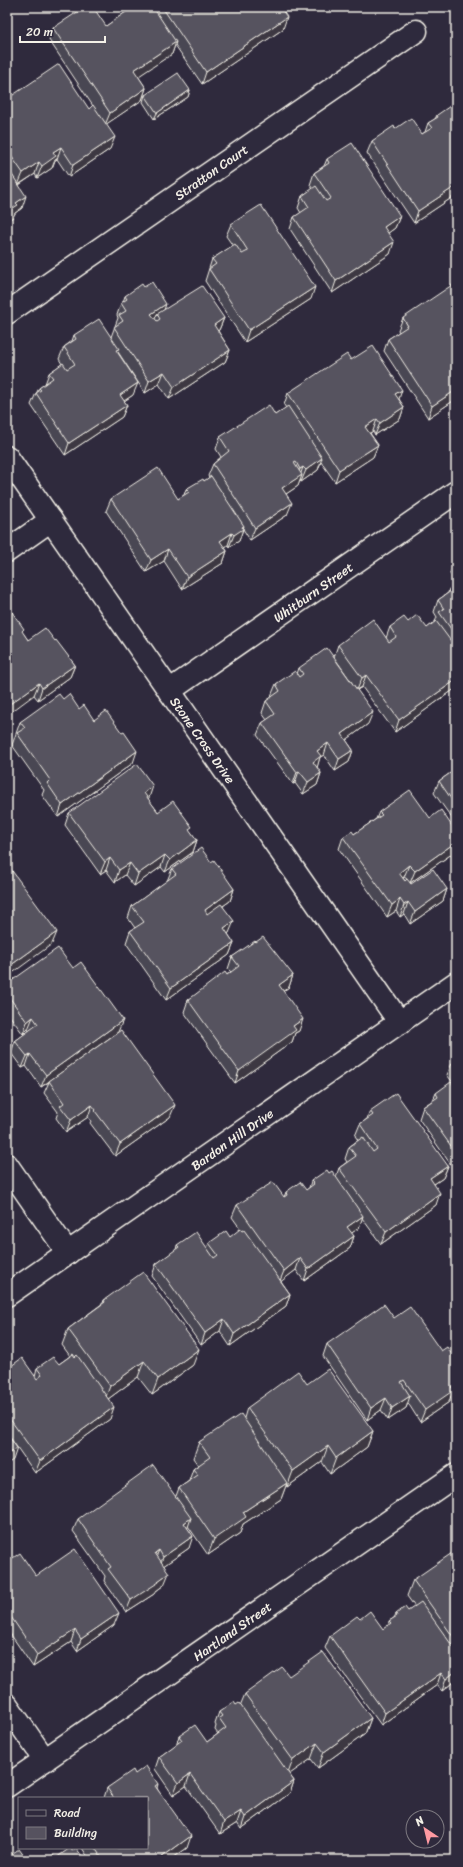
<svg xmlns="http://www.w3.org/2000/svg" width="463" height="1867" viewBox="0 0 463 1867" font-family="Sriracha,sans-serif">
	<style>
		.lines { fill: none; stroke-linecap: round; stroke-linejoin: round }
		.minor-casing { stroke: #f4f1e8; stroke-width: 25 }
		.minor { stroke: #2f2a3d; stroke-width: 22 }
		.wall { fill: #4a4752; stroke: #f4f1e8; fill-rule: evenodd }
		.shaded-wall { fill: #3c3942; stroke: #f4f1e8 }
		.building { fill: #56525f; stroke: #f4f1e8 }
		.labels { text-anchor: middle; stroke-width: 3.5; stroke-linejoin: round; paint-order: stroke }
		.street-label { font-size: 13px; fill: #f4f1e8; stroke: #2f2a3d }
	</style>
	<rect width="100%" height="100%" fill="#2f2a3d"/>
	<filter id="ink" filterUnits="userSpaceOnUse"><feTurbulence type="fractalNoise" baseFrequency=".025" numOctaves="2"/><feDisplacementMap in="SourceGraphic" scale="8" xChannelSelector="R" yChannelSelector="G"/><feConvolveMatrix kernelMatrix="1 2 1 2 8 2 1 2 1" color-interpolation-filters="sRGB"/></filter>
	<g filter="url(#ink)">
		<g class="lines">
			<defs>
				<g id="minor">
					<path d="M7,313L416,31"/>
					<path d="M7,457L400,1023"/>
					<path d="M7,551L51,520"/>
					<path d="M169,691L456,492"/>
					<path d="M7,1165L68,1253"/>
					<path d="M7,1295L456,983"/>
					<path d="M7,1705L45,1760"/>
					<path d="M7,1786L456,1475"/>
				</g>
			</defs>
			<!-- minor casing -->
			<use href="#minor" class="minor-casing"/>
			<!-- minor -->
			<use href="#minor" class="minor"/>
		</g>
		<!-- wall -->
		<g class="wall">
			<path d="M133,7H292L284,12L283,29L202,84L175,45L172,54L138,76L146,88L142,100L106,124L110,149L69,177L57,159L55,160L52,168L37,178L35,174L19,185L22,208L15,213L13,217L7,221V99L89,109L93,106L49,40L53,28L106,26Z"/>
			<path d="M190,90L188,97L154,119L143,102L145,95Z"/>
			<path d="M456,109V195L414,223L367,153L372,141L395,129L422,134L425,132L428,123L435,119L437,115Z"/>
			<path d="M327,159L400,216L395,228L388,233L390,254L332,293L290,229L294,217L301,213L298,208L302,196L313,189L310,185L314,173L324,166Z"/>
			<path d="M231,224L311,299L245,342L205,281L212,259L233,246L226,236Z"/>
			<path d="M144,287L164,310L224,318L219,330L218,331L230,350L225,362L169,399L159,384L145,393L118,352L133,395L124,401L127,405L122,417L65,455L31,405L36,393L37,392L39,388L45,384L49,373L62,364L59,359L64,347L72,341L74,335L111,337L118,318L117,315L121,303L123,302L125,296Z"/>
			<path d="M403,318L456,399L428,418L384,351L388,339L399,332L398,330Z"/>
			<path d="M351,360L399,399L404,407L400,419L375,435L373,431L370,433L378,445L373,457L335,482L321,462L318,470L301,482L300,480L298,486L286,494L287,515L250,540L243,529L239,541L229,547L228,545L225,547L227,551L223,563L182,589L164,561L146,572L106,511L111,499H178L184,495L186,489L204,481L209,478L208,476L213,464L221,457L216,449L220,437L275,415L286,408L284,405L288,393Z"/>
			<path d="M456,560V582L450,574L454,562Z"/>
			<path d="M456,584V688L395,732L362,687L357,690L334,657L338,645L386,638L390,627L408,622L427,628L435,622L437,617L434,612L438,600L448,593L449,589Z"/>
			<path d="M23,633L28,640L55,641L75,665L70,677L38,700L34,695Z"/>
			<path d="M299,668L368,724L346,740L353,750L349,762L335,771L324,755L320,757L317,767L321,773L317,785L303,794L295,783L293,784L257,735L262,723L267,720L262,713L266,701L272,697L271,696L276,684L297,674Z"/>
			<path d="M63,699L94,720L133,763L58,817L42,795L44,790L12,745L20,722Z"/>
			<path d="M456,769V824L434,793L439,781Z"/>
			<path d="M149,798L148,799L158,812L190,831L197,840L193,852L165,872L161,867L134,886L125,875L115,882L106,870L100,874L65,825L69,813Z"/>
			<path d="M379,812L430,818L456,832V851L410,883L411,884L447,889L443,901L410,924L404,914L400,917L396,911L387,917L339,849L343,837L354,834L376,819ZM404,877L407,879L405,881L403,878Z"/>
			<path d="M211,862L234,889L230,901L223,906L229,933L228,934L234,943L229,955L166,1000L126,943L130,931L135,928L128,918L132,906L167,881L172,869Z"/>
			<path d="M256,942L293,975L289,987L283,991L299,1031L295,1033L292,1042L235,1083L184,1012L188,1000L231,972L228,969L232,957Z"/>
			<path d="M7,984L118,1032L170,1117L115,1156L90,1123L91,1121L88,1117L66,1132L56,1118L58,1112L44,1093L49,1082L41,1087L26,1066L22,1068L11,1053L15,1041L29,1031L28,1029L23,1034L7,1012Z"/>
			<path d="M456,1060V1172L419,1119L423,1107L433,1100L436,1093L455,1085L447,1075L452,1063Z"/>
			<path d="M370,1111L448,1166L443,1178L434,1184L436,1205L381,1244L362,1218L359,1228L351,1233L354,1236L350,1248L304,1281L296,1270L281,1281L290,1294L286,1306L230,1346L220,1331L201,1345L152,1276L156,1264L176,1250L177,1245L207,1248L209,1243L230,1237L242,1231L232,1217L237,1205L284,1197L286,1192L306,1190L309,1188L311,1181L329,1173L336,1177L339,1168L347,1162L345,1159L349,1147L358,1140L355,1136L360,1124L367,1119Z"/>
			<path d="M104,1300L193,1365L152,1395L138,1377L108,1399L110,1419L35,1473L7,1433V1369L35,1376L37,1368L59,1364L70,1356L62,1345L68,1329L103,1303Z"/>
			<path d="M394,1318L451,1396L449,1402L420,1422L408,1403L406,1408L388,1420L381,1410L367,1420L323,1356L327,1344Z"/>
			<path d="M307,1384L373,1431L367,1447L330,1474L322,1462L287,1487L286,1485L281,1499L243,1524L240,1533L208,1555L188,1526L187,1528L189,1548L163,1566L164,1585L156,1591L154,1594L126,1612L104,1581L105,1576L73,1531L78,1519L176,1496L179,1488L189,1481L193,1469L198,1465L193,1458L199,1442L244,1418L247,1408Z"/>
			<path d="M456,1558V1680L442,1691L437,1685L381,1725L325,1648L330,1636L360,1619L383,1629L388,1626L389,1621L394,1618L396,1614L408,1611L415,1607L407,1596L413,1580Z"/>
			<path d="M7,1562L114,1625L77,1651L71,1642L33,1667L7,1629Z"/>
			<path d="M289,1676L371,1718L365,1734L318,1768L311,1759L289,1774L294,1781L290,1793L241,1829L237,1823L220,1834L186,1786L173,1795L155,1769L159,1757L176,1745L179,1736L207,1742L218,1734L215,1730L216,1726L215,1724L219,1712L236,1705L240,1706L245,1694Z"/>
			<path d="M135,1774L158,1784L157,1788L187,1848L170,1860H90L82,1848H147V1798H104L107,1788Z"/>
		</g>
		<!-- shaded-wall -->
		<g class="shaded-wall">
			<path d="M284,7H292L282,13Z"/>
			<path d="M287,17L283,29L202,84L206,72Z"/>
			<path d="M176,42L172,54L130,82L134,70Z"/>
			<path d="M146,88L142,100L105,125L110,113Z"/>
			<path d="M190,90L188,97L154,119L157,113Z"/>
			<path d="M115,137L110,149L69,177L73,165Z"/>
			<path d="M61,147L57,159L55,160L52,168L37,178L42,166L53,152Z"/>
			<path d="M39,162L35,174L18,185L23,173Z"/>
			<path d="M456,186V195L414,223L418,211Z"/>
			<path d="M26,196L22,208L15,213L13,217L7,221V212L16,203Z"/>
			<path d="M400,216L395,228L380,239L384,227Z"/>
			<path d="M394,242L390,254L332,293L336,281Z"/>
			<path d="M315,287L311,299L245,342L249,330Z"/>
			<path d="M166,304L162,316L157,314L154,321L151,314Z"/>
			<path d="M224,318L219,330L209,337L214,325Z"/>
			<path d="M230,350L225,362L169,399L174,387Z"/>
			<path d="M164,372L159,384L145,393L149,381Z"/>
			<path d="M138,383L133,395L115,407L120,395Z"/>
			<path d="M402,390L398,402L395,394Z"/>
			<path d="M456,390V399L428,418L432,406Z"/>
			<path d="M127,405L122,417L65,455L69,443Z"/>
			<path d="M404,407L400,419L375,435L380,423Z"/>
			<path d="M377,419L373,431L361,439L365,427Z"/>
			<path d="M378,445L373,457L335,482L339,470Z"/>
			<path d="M322,458L318,470L301,482L306,470Z"/>
			<path d="M303,467L300,476L302,475L298,486L277,500L282,488L297,478L300,469Z"/>
			<path d="M292,503L287,515L250,540L255,528Z"/>
			<path d="M244,526L239,541L229,547L234,535Z"/>
			<path d="M232,533L228,545L216,553L220,541Z"/>
			<path d="M168,549L164,561L146,572L151,560Z"/>
			<path d="M227,551L223,563L182,589L187,577Z"/>
			<path d="M75,665L70,677L38,700L42,688Z"/>
			<path d="M366,675L362,687L357,690L362,678Z"/>
			<path d="M456,680V688L395,732L399,720Z"/>
			<path d="M39,683L34,695L7,715V706Z"/>
			<path d="M373,712L368,724L338,746L342,734Z"/>
			<path d="M328,743L324,755L320,757L317,768L309,774L317,751Z"/>
			<path d="M353,750L349,762L335,771L339,759Z"/>
			<path d="M137,751L133,763L58,817L62,805Z"/>
			<path d="M299,771L295,783L293,784L297,772Z"/>
			<path d="M321,773L317,785L303,794L308,782Z"/>
			<path d="M153,786L149,798L140,805L144,793Z"/>
			<path d="M197,840L193,852L165,872L170,860Z"/>
			<path d="M456,842V851L410,883L415,871Z"/>
			<path d="M165,855L161,867L134,886L138,874Z"/>
			<path d="M110,858L106,870L100,874L105,862Z"/>
			<path d="M130,863L125,875L115,882L119,870Z"/>
			<path d="M409,865L404,877L394,885L399,873Z"/>
			<path d="M234,889L230,901L200,922L205,910Z"/>
			<path d="M447,889L443,901L410,924L415,912Z"/>
			<path d="M400,899L396,911L387,917L392,905Z"/>
			<path d="M408,902L404,914L400,917L404,905Z"/>
			<path d="M234,921L229,933L219,940L224,928Z"/>
			<path d="M57,932L52,944L7,977V968Z"/>
			<path d="M234,943L229,955L166,1000L171,988Z"/>
			<path d="M293,975L289,987L275,997L279,985Z"/>
			<path d="M33,1017L28,1029L23,1034L27,1022Z"/>
			<path d="M303,1019L299,1031L295,1033L292,1042L235,1083L239,1071L293,1026Z"/>
			<path d="M123,1020L118,1032L41,1087L46,1075Z"/>
			<path d="M30,1054L26,1066L22,1068L27,1056Z"/>
			<path d="M92,1105L88,1117L66,1132L71,1120Z"/>
			<path d="M175,1105L170,1117L115,1156L120,1144Z"/>
			<path d="M448,1166L443,1178L425,1190L430,1178Z"/>
			<path d="M440,1193L436,1205L381,1244L386,1232Z"/>
			<path d="M363,1216L359,1228L343,1239L347,1227Z"/>
			<path d="M354,1236L350,1248L304,1281L308,1269Z"/>
			<path d="M300,1258L296,1270L279,1283L284,1271Z"/>
			<path d="M290,1294L286,1306L230,1346L234,1334Z"/>
			<path d="M224,1319L220,1331L201,1345L205,1333Z"/>
			<path d="M199,1349L193,1365L152,1395L158,1379Z"/>
			<path d="M144,1361L138,1377L104,1402L110,1386Z"/>
			<path d="M456,1384V1393L451,1396L449,1402L420,1422L425,1410L451,1387Z"/>
			<path d="M410,1396L406,1408L388,1420L392,1408Z"/>
			<path d="M386,1398L381,1410L367,1420L371,1408Z"/>
			<path d="M114,1407L110,1419L35,1473L40,1461Z"/>
			<path d="M373,1431L367,1447L330,1474L336,1458Z"/>
			<path d="M328,1446L322,1462L287,1487L293,1471Z"/>
			<path d="M17,1448L13,1460L7,1464V1455Z"/>
			<path d="M287,1483L281,1499L243,1524L240,1533L208,1555L214,1539L243,1512Z"/>
			<path d="M191,1518L187,1530L184,1523Z"/>
			<path d="M193,1536L189,1548L159,1569L163,1557Z"/>
			<path d="M159,1550L154,1562L155,1553Z"/>
			<path d="M169,1573L164,1585L156,1591L154,1594L126,1612L131,1600Z"/>
			<path d="M119,1613L114,1625L77,1651L81,1639Z"/>
			<path d="M75,1630L71,1642L33,1667L37,1655Z"/>
			<path d="M456,1671V1680L442,1691L446,1679Z"/>
			<path d="M441,1673L437,1685L381,1725L385,1713Z"/>
			<path d="M371,1718L365,1734L318,1768L324,1752Z"/>
			<path d="M317,1743L311,1759L287,1776L293,1760Z"/>
			<path d="M190,1774L186,1786L173,1795L178,1783Z"/>
			<path d="M294,1781L290,1793L241,1829L245,1817Z"/>
			<path d="M241,1811L237,1823L220,1834L224,1822Z"/>
			<path d="M191,1836L187,1848L170,1860H158Z"/>
		</g>
		<!-- building -->
		<g class="building">
			<path d="M85,7H93L106,26L133,7H153L176,42L134,70L146,88L110,113L53,28Z"/>
			<path d="M162,7H280L287,17L206,72Z"/>
			<path d="M59,64L89,109L93,105L115,137L73,165L61,147L53,152L56,156L42,166L39,162L23,173L7,150V99Z"/>
			<path d="M178,73L190,90L157,113L145,95Z"/>
			<path d="M453,104L456,109V186L418,211L372,141L394,126L395,129L411,118L422,134L432,128L428,123L438,117L437,115Z"/>
			<path d="M352,143L400,216L384,227L394,242L336,281L294,217L309,207L302,196L316,186L326,201L331,198L314,173L329,163L327,159Z"/>
			<path d="M7,167L26,196L16,203L18,205L7,212Z"/>
			<path d="M261,205L315,287L249,330L209,269L216,264L212,259L235,244L242,254L248,251L231,224Z"/>
			<path d="M152,282L166,304L151,314L157,321L160,319L157,314L202,286L224,318L214,325L230,350L174,387L164,372L149,381L114,327L123,321L119,315L126,311L121,303L127,299L125,296L142,284L144,287Z"/>
			<path d="M455,283L456,284V390L432,406L388,339L408,326L403,318Z"/>
			<path d="M99,319L119,349L116,350L138,383L120,395L127,405L69,443L36,393L41,390L39,388L53,378L49,373L63,363L67,369L75,364L64,347L76,339L74,335Z"/>
			<path d="M373,346L402,390L395,394L404,407L380,423L377,419L365,427L378,445L339,470L288,393L347,354L351,360Z"/>
			<path d="M269,405L275,415L288,406L322,458L306,470L303,467L300,469L296,462L294,463L302,475L282,488L292,503L255,528L213,464L229,451L220,437Z"/>
			<path d="M158,468L178,499L189,492L186,489L203,479L204,481L211,476L244,526L242,527L243,529L234,535L232,533L220,541L227,551L187,577L168,549L151,560L111,499Z"/>
			<path d="M456,584V636L439,612L444,609L438,600L451,591L449,589Z"/>
			<path d="M7,612L9,615L12,612L24,629L22,631L28,640L45,628L55,641L56,640L75,665L42,688L39,683L7,706Z"/>
			<path d="M417,615L427,628L436,621L456,648V680L399,720L366,675L362,678L338,645L373,619L389,642L396,637L390,627L404,617L408,622Z"/>
			<path d="M327,648L373,712L342,734L353,750L339,759L328,743L317,751L321,756L313,762L321,773L308,782L299,771L297,772L262,723L275,714L266,701L280,691L276,684L295,671L299,677L303,674L299,668Z"/>
			<path d="M59,694L63,699L69,694L79,709L84,705L94,720L106,711L122,733L124,732L137,751L62,805L47,783L50,780L17,733L25,728L20,722Z"/>
			<path d="M137,764L153,786L144,793L158,812L173,801L192,827L189,829L197,840L170,860L165,855L138,874L130,863L119,870L110,858L105,862L69,813Z"/>
			<path d="M456,769V806L439,781Z"/>
			<path d="M410,790L430,818L441,810L456,832V842L415,871L409,865L399,873L405,881L407,879L411,884L433,869L447,889L415,912L408,902L404,905L400,899L392,905L343,837L352,831L354,834L382,815L379,812Z"/>
			<path d="M201,848L211,862L214,860L234,889L205,910L207,914L221,904L234,921L224,928L234,943L171,988L130,931L144,922L132,906L176,874L172,869Z"/>
			<path d="M7,864L57,932L7,968Z"/>
			<path d="M263,937L293,975L279,985L303,1019L293,1026L296,1030L239,1071L188,1000L225,972L227,975L239,966L232,957L255,941L256,942Z"/>
			<path d="M58,948L73,968L81,962L123,1020L46,1075L30,1054L27,1056L15,1041L38,1024L33,1017L27,1022L7,994L9,992L7,989V984Z"/>
			<path d="M121,1030L175,1105L120,1144L95,1111L96,1110L92,1105L71,1120L60,1106L64,1103L49,1081Z"/>
			<path d="M456,1060V1069L452,1063Z"/>
			<path d="M451,1082L454,1086L456,1085V1153L423,1107L438,1097L436,1093Z"/>
			<path d="M396,1093L448,1166L430,1178L440,1193L386,1232L339,1168L356,1156L349,1147L363,1137L373,1152L377,1149L360,1124L373,1115L370,1111Z"/>
			<path d="M327,1170L329,1173L332,1171L363,1216L347,1227L354,1236L308,1269L300,1258L284,1271L237,1205L273,1182L284,1197L287,1195L286,1192L300,1182L306,1190L314,1184L311,1181Z"/>
			<path d="M240,1229L242,1231L244,1230L290,1294L234,1334L224,1319L205,1333L156,1264L179,1247L177,1245L196,1232L214,1258L218,1255L209,1243L226,1231L230,1237Z"/>
			<path d="M143,1272L199,1349L158,1379L144,1361L110,1386L68,1329L105,1302L104,1300Z"/>
			<path d="M384,1304L394,1318L410,1307L441,1351L447,1347L456,1361V1384L451,1387L454,1390L425,1410L404,1380L401,1382L410,1396L392,1408L386,1398L371,1408L327,1344Z"/>
			<path d="M73,1354L75,1357L77,1355L114,1407L40,1461L7,1415V1369L22,1358L37,1379L42,1375L37,1368L53,1357L59,1364Z"/>
			<path d="M328,1369L373,1431L336,1458L328,1446L293,1471L247,1408L298,1371L307,1384Z"/>
			<path d="M241,1414L287,1483L243,1512L246,1517L214,1539L179,1488L198,1475L193,1469L210,1457L199,1442Z"/>
			<path d="M7,1434L17,1448L7,1455Z"/>
			<path d="M153,1465L191,1518L184,1523L193,1536L163,1557L159,1550L155,1553L169,1573L158,1581L159,1582L131,1600L108,1569L111,1567L78,1519Z"/>
			<path d="M75,1549L119,1613L81,1639L75,1630L37,1655L7,1611V1562L20,1553L36,1576Z"/>
			<path d="M452,1553L456,1558V1641L413,1580Z"/>
			<path d="M421,1602L456,1651V1671L446,1679L441,1673L385,1713L330,1636L357,1616L360,1619L370,1611L383,1629L391,1623L389,1621L397,1616L396,1614L405,1607L408,1611Z"/>
			<path d="M323,1652L371,1718L324,1752L317,1743L293,1760L245,1694L282,1667L289,1676Z"/>
			<path d="M234,1702L236,1705L239,1703L294,1781L245,1817L241,1811L224,1822L190,1774L178,1783L159,1757L182,1740L179,1736L195,1725L207,1742L226,1728L219,1718L222,1716L219,1712Z"/>
			<path d="M146,1766L158,1784L155,1786L191,1836L158,1860H103L95,1848H147V1798H114L107,1788L133,1770L135,1774Z"/>
			<path d="M70,1848L72,1851L76,1848L85,1860H46L53,1855L56,1858Z"/>
			<path d="M19,1849L27,1860H7V1857Z"/>
		</g>
	</g>
	<g class="labels">
		<!-- street labels -->
		<g class="street-label">
			<text transform="translate(211 172) rotate(-35)" y="5">Stratton Court</text>
			<text transform="translate(313 592) rotate(-35)" y="5">Whitburn Street</text>
			<text transform="translate(203 740) rotate(55)" y="5">Stone Cross Drive</text>
			<text transform="translate(232 1139) rotate(-35)" y="5">Bardon Hill Drive</text>
			<text transform="translate(232 1631) rotate(-35)" y="5">Hartland Street</text>
		</g>
	</g>
	<!-- margin -->
	<rect width="463" height="1867" fill="none" stroke="#2f2a3d" stroke-width="24"/>
	<rect x="12" y="12" width="439" height="1843" fill="none" stroke="#f4f1e8" stroke-width="1.5" filter="url(#ink)"/>
	<!-- legend -->
	<rect x="18" y="1797" width="130" height="52" fill="#2f2a3d" stroke="#7e7a81"/>
	<rect x="26" y="1810" width="20" height="6" fill="#2f2a3d" stroke="#7e7a81"/>
	<text x="54" y="1817" font-size="12" fill="#f4f1e8">Road</text>
	<rect x="26" y="1827" width="20" height="12" fill="#56525f" stroke="#7e7a81"/>
	<text x="54" y="1837" font-size="12" fill="#f4f1e8">Building</text>
	<!-- north arrow -->
	<g transform="translate(425 1829) rotate(325)"><circle r="19" fill="#2f2a3d" stroke="#7e7a81"/>
	<path d="M0-3L7 15L0 10L-7 15Z" fill="#ff9aa2"/>
	<text y="-6" font-size="11" font-weight="bold" text-anchor="middle" fill="#f4f1e8">N</text>
	</g>
	<!-- scale -->
	<path d="M20 36v6h85v-6" fill="none" stroke="#f4f1e8" stroke-width="2"/>
	<text x="26" y="36" font-size="12" fill="#f4f1e8" stroke="#2f2a3d" stroke-width="3" paint-order="stroke">20 m</text>
</svg>
